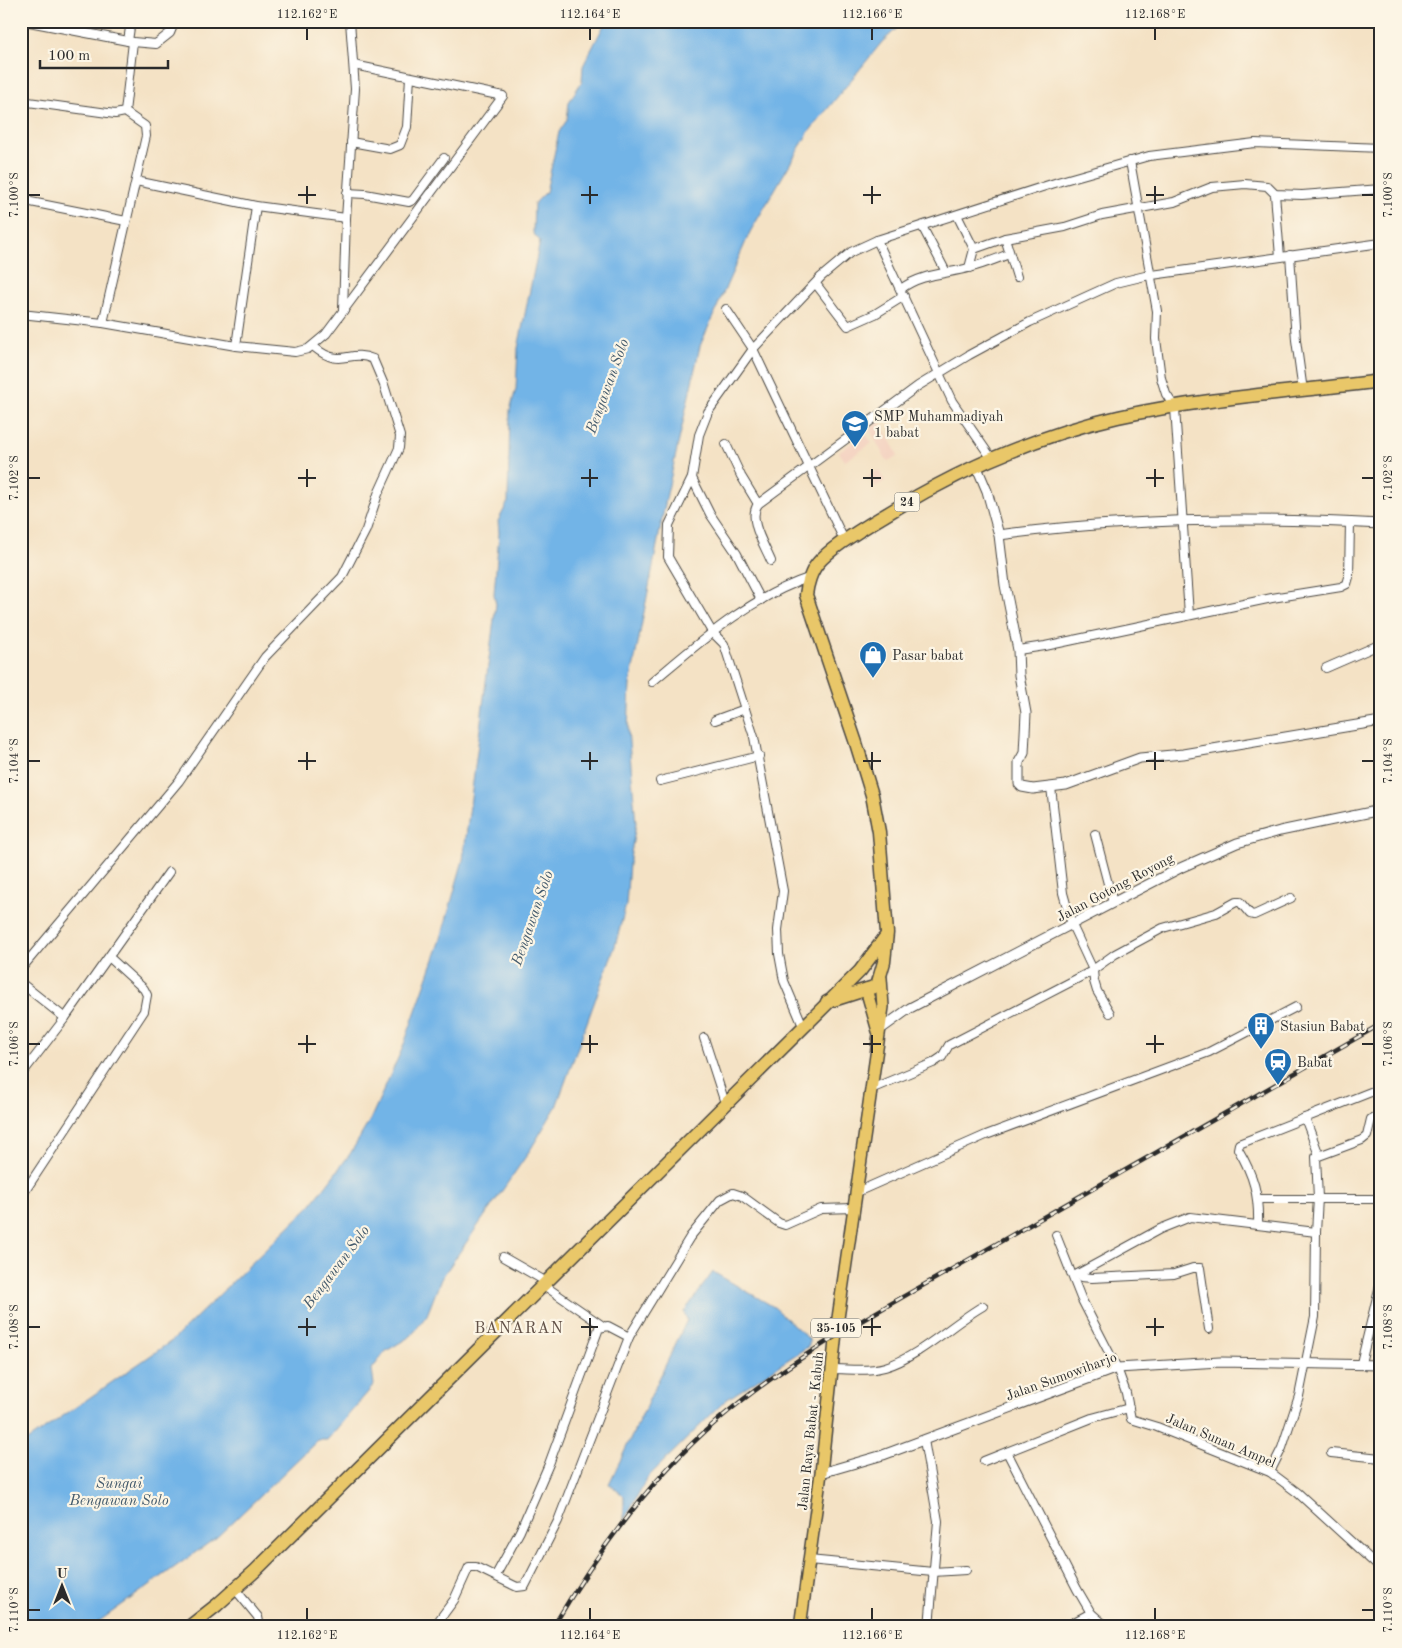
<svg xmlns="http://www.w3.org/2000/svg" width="1402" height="1648" viewBox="0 0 1402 1648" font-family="'Old Standard TT',serif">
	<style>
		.built { fill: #f4d3c1 }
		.water { fill: #72b4e7; stroke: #4e7089 }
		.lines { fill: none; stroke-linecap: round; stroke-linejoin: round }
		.minor-casing { stroke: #494642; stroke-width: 10 }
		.tertiary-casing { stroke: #494642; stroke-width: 11 }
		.primary-casing { stroke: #494642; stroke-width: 14 }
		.trunk-casing { stroke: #494642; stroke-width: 15 }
		.minor { stroke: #fff; stroke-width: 8 }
		.tertiary { stroke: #fff; stroke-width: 9 }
		.primary { stroke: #e9c769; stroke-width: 11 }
		.trunk { stroke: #e9c769; stroke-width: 12 }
		.rail-casing { stroke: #2b2b2b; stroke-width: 4.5 }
		.rail { stroke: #fcf5e5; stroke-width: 2.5; stroke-dasharray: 8; stroke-linecap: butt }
		.ticks { fill: none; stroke: #2b2b2b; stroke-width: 2 }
		.labels { text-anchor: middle; stroke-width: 4.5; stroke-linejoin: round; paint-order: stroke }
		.shield { fill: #fcf5e5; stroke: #6a6863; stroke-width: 1 }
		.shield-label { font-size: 12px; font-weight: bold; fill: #2b2b2b }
		.poi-label { font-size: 14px; fill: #2b2b2b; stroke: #fcf5e5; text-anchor: start }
		.street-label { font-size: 14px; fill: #2b2b2b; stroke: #fcf5e5 }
		.water-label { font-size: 15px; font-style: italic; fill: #445b6d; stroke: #fcf5e5 }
		.quarter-label { font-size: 16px; letter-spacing: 1px; fill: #635248; stroke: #fcf5e5 }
		.neatline { fill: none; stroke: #2b2b2b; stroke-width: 2 }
		.ticks-label { font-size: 12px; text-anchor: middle; fill: #2b2b2b }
	</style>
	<rect width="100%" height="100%" fill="#fcf5e5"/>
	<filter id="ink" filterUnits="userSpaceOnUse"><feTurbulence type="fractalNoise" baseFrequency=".02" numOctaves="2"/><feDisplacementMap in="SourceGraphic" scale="10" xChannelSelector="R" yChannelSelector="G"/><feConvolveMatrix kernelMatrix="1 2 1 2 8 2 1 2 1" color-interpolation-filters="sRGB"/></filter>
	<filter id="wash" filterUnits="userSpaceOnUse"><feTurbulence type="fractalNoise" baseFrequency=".0096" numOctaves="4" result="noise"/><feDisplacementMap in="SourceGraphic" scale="20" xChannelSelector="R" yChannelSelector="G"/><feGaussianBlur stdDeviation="1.12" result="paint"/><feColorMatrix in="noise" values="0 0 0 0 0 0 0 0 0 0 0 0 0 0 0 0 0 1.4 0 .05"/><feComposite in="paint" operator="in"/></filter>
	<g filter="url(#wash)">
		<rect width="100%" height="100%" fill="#f4e2c5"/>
		<!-- built -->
		<g class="built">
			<path d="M879,421L898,455L887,462L869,428Z"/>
			<path d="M865,433L872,443L845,461L839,452Z"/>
			<path d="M879,470L885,481L875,487L868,476Z"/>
		</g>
		<!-- water -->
		<g class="water">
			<path d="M606,21H905L882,42L808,133L750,232L700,346L667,494L630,684L628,730L636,824L629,864L626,905L615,946L556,1107L529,1152L441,1279L427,1315L411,1336L386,1351L372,1369L374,1385L327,1440H318L217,1537L91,1627H21V1445L173,1340L311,1205L350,1154L370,1120L403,1047L440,942L463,860L496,604L494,594L499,533L498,521L508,502L510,410L516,389L518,348L540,241L533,233L534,204L546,192L559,132L567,120L569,102L582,81L583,66Z"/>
			<path d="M713,1272L774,1307L809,1339V1346L726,1400L647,1478L624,1520V1496L609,1484L687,1320L684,1312Z"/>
		</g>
	</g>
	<g filter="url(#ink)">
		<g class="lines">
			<defs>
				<g id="minor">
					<path d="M24,21L133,42L156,44L170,33L175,21"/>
					<path d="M128,41L131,21"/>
					<path d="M21,101L115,114L125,112"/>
					<path d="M351,142L390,149L400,145L407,127L410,77"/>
					<path d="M1130,161L1157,311L1156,339L1161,378L1166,394L1175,408L1189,615"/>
					<path d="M136,181L256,206L346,218"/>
					<path d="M347,193L365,194L409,202L413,200L444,158"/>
					<path d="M1275,194L1280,257"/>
					<path d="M21,200L126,221"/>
					<path d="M957,215L974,249L1005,238L1065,227L1102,215L1174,202L1212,187L1245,184L1267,186L1275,194L1302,195L1381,189"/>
					<path d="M922,226L946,272"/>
					<path d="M1005,238L1017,277"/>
					<path d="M877,240L952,401L992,459"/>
					<path d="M1290,255L1296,340L1303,391"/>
					<path d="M969,268L974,249"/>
					<path d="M816,284L848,326L875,314L904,296"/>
					<path d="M901,289C920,274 946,274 968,268C982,265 996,259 1009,254"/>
					<path d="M726,309L753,349L845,542"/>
					<path d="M343,311L346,218L355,89L350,21"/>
					<path d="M21,314L103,323L236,346L295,352L308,349L326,334L503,96L354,65"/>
					<path d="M103,323L146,136L145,126L125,112L133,42"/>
					<path d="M236,346L256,206"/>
					<path d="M726,444L741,476L758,504"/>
					<path d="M692,478L669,525L668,557L712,632L724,644L754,737L783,891L778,930L779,954L784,981L803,1026"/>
					<path d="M771,561C765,546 747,519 758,504L918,386L969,355L1030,322L1116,283L1145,276L1381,243"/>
					<path d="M761,600L737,554L710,514L692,478L699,435L708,412L753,349L821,277L851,252L877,240L1061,181L1149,156L1255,143L1381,148"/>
					<path d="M1018,650L1045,646L1272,598L1341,587L1347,584L1349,577L1350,522"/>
					<path d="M1326,668L1381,644"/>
					<path d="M652,682C701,641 750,597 811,577"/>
					<path d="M715,720L745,709"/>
					<path d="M660,781L759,756"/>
					<path d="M1051,787L1063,893L1072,925L1093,970L1094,981L1097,991L1110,1013"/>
					<path d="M1095,834L1113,903"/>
					<path d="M21,969L179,781L265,657L342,577L366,530L378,494L399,448L400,436L384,385L373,359C348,348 342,370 314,347"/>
					<path d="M21,983L65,1018"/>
					<path d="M704,1038L725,1103"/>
					<path d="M21,1075L65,1018L169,872"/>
					<path d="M871,1089L933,1063L942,1057L949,1045L1090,972L1115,954L1163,928L1216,913L1236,902H1240L1250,914L1254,915L1291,898"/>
					<path d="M1305,1118L1319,1155"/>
					<path d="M857,1192L986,1135L1209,1052L1296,1007"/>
					<path d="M21,1197L144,1011L147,995L144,989L109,957"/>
					<path d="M1259,1199H1381"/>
					<path d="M1258,1225C1259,1195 1254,1176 1238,1149L1239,1144L1381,1088"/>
					<path d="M1056,1235L1081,1298L1117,1368L1126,1393L1131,1419L1157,1427L1270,1472L1298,1493L1381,1569"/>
					<path d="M503,1257L545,1281"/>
					<path d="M1078,1274L1081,1277L1092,1278L1174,1274L1193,1268H1200L1209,1329"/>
					<path d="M1074,1276L1160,1229L1190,1217L1316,1232"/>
					<path d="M542,1284L603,1326"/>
					<path d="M1361,1363L1381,1281"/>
					<path d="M832,1369C850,1369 868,1372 885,1367C919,1357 953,1323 983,1306"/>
					<path d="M924,1440L938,1521L929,1627"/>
					<path d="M1007,1452L1077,1589L1091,1613L1107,1627"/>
					<path d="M1331,1453L1381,1458"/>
					<path d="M984,1461L1092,1418L1129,1408"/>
					<path d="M1270,1472L1282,1448L1299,1396L1315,1317L1316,1232L1318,1198L1316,1157L1362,1140L1367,1136L1371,1119L1381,1114"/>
					<path d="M809,1560L933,1572L966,1570"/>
					<path d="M496,1575L520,1531L549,1464L599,1328L608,1326L629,1337L690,1237L720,1200L733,1193L742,1196L779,1223L785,1225L821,1209L854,1208"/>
					<path d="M235,1589L258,1617L260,1627"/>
					<path d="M800,1623L823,1627"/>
					<path d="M434,1627L454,1600L469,1567H476L517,1587L525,1586L558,1521L629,1337"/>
					<path d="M1065,1627L1091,1613"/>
				</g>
				<g id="tertiary">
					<path d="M976,465L987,491L999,535L1005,585L1018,650L1019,675L1026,713L1024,753L1019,762V784L1022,787L1033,789L1066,785L1140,758L1183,754L1381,721"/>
					<path d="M999,535C1125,518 1254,517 1381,524"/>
					<path d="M878,1031L910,1008L1180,868L1237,843L1280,831L1381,810"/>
					<path d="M821,1473L883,1455L1117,1368L1220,1362L1381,1365"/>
				</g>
				<g id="primary">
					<path d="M866,989L878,1031"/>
					<path d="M800,1627L821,1473L836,1332L883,1007L881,978"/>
				</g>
				<g id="trunk">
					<path d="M827,1002L877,986L884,962L887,933L879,832L872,795L856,743L806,595C807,585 811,571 818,563C830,548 865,527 882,517C955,472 1034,436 1118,417C1204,398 1294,392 1381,381"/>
					<path d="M189,1627L217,1605L255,1571L860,971L886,936"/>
				</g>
			</defs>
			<!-- minor casing -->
			<use href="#minor" class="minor-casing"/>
			<!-- tertiary casing -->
			<use href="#tertiary" class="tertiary-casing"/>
			<!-- primary casing -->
			<use href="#primary" class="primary-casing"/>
			<!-- trunk casing -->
			<use href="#trunk" class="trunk-casing"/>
			<!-- minor -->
			<use href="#minor" class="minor"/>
			<!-- tertiary -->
			<use href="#tertiary" class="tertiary"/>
			<!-- primary -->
			<use href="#primary" class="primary"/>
			<!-- trunk -->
			<use href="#trunk" class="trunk"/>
			<defs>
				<path id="rail" d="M553,1627C598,1551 651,1477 718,1420C800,1350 899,1300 991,1247C1121,1173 1251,1099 1381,1024"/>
			</defs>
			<!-- rail casing -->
			<use href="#rail" class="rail-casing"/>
			<!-- rail -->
			<use href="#rail" class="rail"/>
		</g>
	</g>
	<!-- ticks -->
	<path class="ticks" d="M307,28V40M590,28V40M872,28V40M1155,28V40M307,186V204M590,186V204M872,186V204M1155,186V204M28,195H40M298,195H316M581,195H598M863,195H881M1146,195H1164M1362,195H1374M307,469V487M590,469V487M872,469V487M1155,469V487M28,478H40M298,478H316M581,478H598M863,478H881M1146,478H1164M1362,478H1374M307,752V770M590,752V770M872,752V770M1155,752V770M28,761H40M298,761H316M581,761H598M863,761H881M1146,761H1164M1362,761H1374M307,1035V1053M590,1035V1053M872,1035V1053M1155,1035V1053M28,1044H40M298,1044H316M581,1044H598M863,1044H881M1146,1044H1164M1362,1044H1374M307,1318V1336M590,1318V1336M872,1318V1336M1155,1318V1336M28,1327H40M298,1327H316M581,1327H598M863,1327H881M1146,1327H1164M1362,1327H1374M307,1608V1620M590,1608V1620M872,1608V1620M1155,1608V1620M28,1610H40M1362,1610H1374"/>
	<!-- icons -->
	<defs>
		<symbol id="school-pin" viewBox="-11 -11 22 30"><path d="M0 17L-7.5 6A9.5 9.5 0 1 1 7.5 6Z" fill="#1f6fb2" stroke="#fcf5e5"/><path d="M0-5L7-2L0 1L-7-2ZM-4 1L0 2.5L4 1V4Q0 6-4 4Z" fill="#fff"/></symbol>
		<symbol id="shop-pin" viewBox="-11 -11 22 30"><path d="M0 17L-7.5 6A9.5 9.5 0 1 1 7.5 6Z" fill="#1f6fb2" stroke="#fcf5e5"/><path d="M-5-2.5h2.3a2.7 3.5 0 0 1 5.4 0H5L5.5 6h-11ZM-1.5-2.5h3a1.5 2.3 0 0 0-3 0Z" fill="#fff"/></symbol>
		<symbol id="building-pin" viewBox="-11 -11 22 30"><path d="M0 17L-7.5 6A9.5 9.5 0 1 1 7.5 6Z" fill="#1f6fb2" stroke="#fcf5e5"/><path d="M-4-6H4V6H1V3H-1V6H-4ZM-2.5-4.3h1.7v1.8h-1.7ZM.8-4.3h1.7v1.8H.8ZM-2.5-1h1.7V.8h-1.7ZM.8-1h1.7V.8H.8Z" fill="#fff"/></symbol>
		<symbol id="station-pin" viewBox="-11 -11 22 30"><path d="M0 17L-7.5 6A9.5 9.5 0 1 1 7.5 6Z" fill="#1f6fb2" stroke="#fcf5e5"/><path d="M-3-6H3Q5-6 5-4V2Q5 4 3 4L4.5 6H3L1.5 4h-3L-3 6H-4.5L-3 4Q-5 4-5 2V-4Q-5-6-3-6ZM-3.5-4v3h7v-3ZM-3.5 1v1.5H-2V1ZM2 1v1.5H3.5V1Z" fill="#fff"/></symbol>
	</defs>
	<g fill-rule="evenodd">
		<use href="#school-pin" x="839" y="408" width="32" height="43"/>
		<use href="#shop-pin" x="857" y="639" width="32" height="43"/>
		<use href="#building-pin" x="1245" y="1010" width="32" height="43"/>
		<use href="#station-pin" x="1262" y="1046" width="32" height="43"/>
	</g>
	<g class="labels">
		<!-- shield labels -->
		<g class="shield">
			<rect x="894.5" y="492.5" width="25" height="19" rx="4"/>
			<rect x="811" y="1318.5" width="50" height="19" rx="4"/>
		</g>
		<g class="shield-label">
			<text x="907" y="506">24</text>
			<text x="836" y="1332">35-105</text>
		</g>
		<!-- poi labels -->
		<g class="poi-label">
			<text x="874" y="421">SMP Muhammadiyah<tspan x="874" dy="16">1 babat</tspan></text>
			<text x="892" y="660">Pasar babat</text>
			<text x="1280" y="1031">Stasiun Babat</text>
			<text x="1297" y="1067">Babat</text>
		</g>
		<!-- street labels -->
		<g class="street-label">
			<text transform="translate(1115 887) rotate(-28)" y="5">Jalan Gotong Royong</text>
			<text transform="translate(1061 1376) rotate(-20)" y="5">Jalan Sumowiharjo</text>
			<text transform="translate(810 1431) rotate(-84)" y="5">Jalan Raya Babat - Kabuh</text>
			<text transform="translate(1221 1440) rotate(23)" y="5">Jalan Sunan Ampel</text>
		</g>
		<!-- water labels -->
		<g class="water-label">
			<text transform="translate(607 386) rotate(-70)" y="5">Bengawan Solo</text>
			<text transform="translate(532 918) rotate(-71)" y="5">Bengawan Solo</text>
			<text transform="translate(336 1267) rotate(-53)" y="5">Bengawan Solo</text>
			<text x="119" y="1488">Sungai<tspan x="119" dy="17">Bengawan Solo</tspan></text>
		</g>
		<!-- quarter labels -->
		<g class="quarter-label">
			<text x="519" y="1333">BANARAN</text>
		</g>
	</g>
	<!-- margin -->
	<rect width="1402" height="1648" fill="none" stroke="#fcf5e5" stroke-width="55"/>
	<!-- north arrow -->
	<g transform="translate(62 1586)" stroke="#fcf5e5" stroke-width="4" paint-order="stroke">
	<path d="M0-4L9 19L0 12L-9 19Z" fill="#2b2b2b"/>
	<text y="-8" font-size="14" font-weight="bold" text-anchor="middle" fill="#2b2b2b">U</text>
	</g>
	<!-- scale -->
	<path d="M40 60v8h128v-8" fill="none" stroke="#2b2b2b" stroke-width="2.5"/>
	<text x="48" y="60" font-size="15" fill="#2b2b2b" stroke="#fcf5e5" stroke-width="4" paint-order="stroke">100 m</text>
	<rect x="28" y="28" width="1346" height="1592" class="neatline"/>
	<g class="ticks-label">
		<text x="307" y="18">112.162°E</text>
		<text x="590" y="18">112.164°E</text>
		<text x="872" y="18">112.166°E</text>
		<text x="1155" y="18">112.168°E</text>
		<text transform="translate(14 195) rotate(-90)" y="4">7.100°S</text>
		<text transform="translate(1388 195) rotate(-90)" y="4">7.100°S</text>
		<text transform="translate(14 478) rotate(-90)" y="4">7.102°S</text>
		<text transform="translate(1388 478) rotate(-90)" y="4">7.102°S</text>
		<text transform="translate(14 761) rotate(-90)" y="4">7.104°S</text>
		<text transform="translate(1388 761) rotate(-90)" y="4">7.104°S</text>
		<text transform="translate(14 1044) rotate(-90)" y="4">7.106°S</text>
		<text transform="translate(1388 1044) rotate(-90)" y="4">7.106°S</text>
		<text transform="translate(14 1327) rotate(-90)" y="4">7.108°S</text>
		<text transform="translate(1388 1327) rotate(-90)" y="4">7.108°S</text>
		<text transform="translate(14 1610) rotate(-90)" y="4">7.110°S</text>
		<text transform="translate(1388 1610) rotate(-90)" y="4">7.110°S</text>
		<text x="307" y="1639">112.162°E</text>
		<text x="590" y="1639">112.164°E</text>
		<text x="872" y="1639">112.166°E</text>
		<text x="1155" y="1639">112.168°E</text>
	</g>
</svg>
